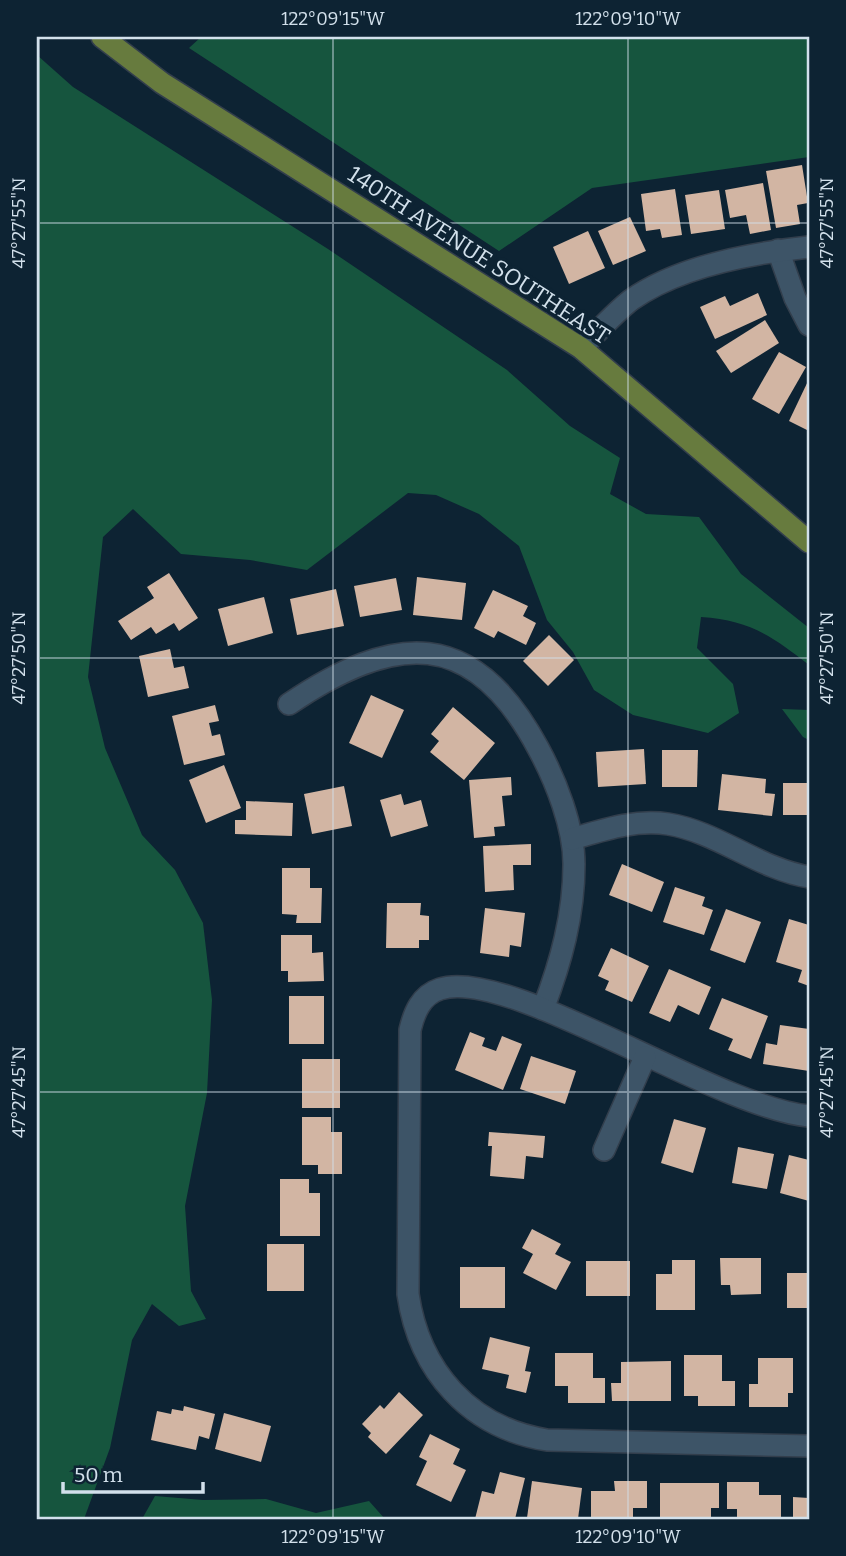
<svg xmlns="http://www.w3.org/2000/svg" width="846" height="1556" viewBox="0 0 846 1556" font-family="Bitter,serif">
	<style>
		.green { fill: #16553e }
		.building { fill: #d2b5a3 }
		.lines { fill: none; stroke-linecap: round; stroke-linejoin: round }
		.minor-casing { stroke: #323e4c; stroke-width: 24 }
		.major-casing { stroke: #323e4c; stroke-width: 24 }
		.minor { stroke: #3d5467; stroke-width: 21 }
		.major { stroke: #677b3e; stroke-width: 21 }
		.ticks { fill: none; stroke: #d2e0eb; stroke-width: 2; stroke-opacity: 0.45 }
		.labels { text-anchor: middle; stroke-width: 7; stroke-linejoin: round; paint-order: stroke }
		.street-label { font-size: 23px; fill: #d2e0eb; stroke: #0d2333 }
		.neatline { fill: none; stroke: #d2e0eb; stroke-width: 2.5 }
		.ticks-label { font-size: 18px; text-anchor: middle; fill: #d2e0eb }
	</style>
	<rect width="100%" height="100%" fill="#0d2333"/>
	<!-- green -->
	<g class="green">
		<path d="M201,37H809V157L592,188L499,251L189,48Z"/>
		<path d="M37,55L73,87L328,249L507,370L570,426L620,458L610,494L646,514L699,517L741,574L809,628V665C772,636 749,620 701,617L697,648L733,684L739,713L708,733L633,715L594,690L573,652L547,620L519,546L479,514L436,495L408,493L307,570L250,560L181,554L133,509L103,537L88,677L105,748L142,835L175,870L203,923L212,1000L207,1093L185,1206L191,1291L206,1319L179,1326L152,1304L132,1340L110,1448L84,1519H37Z"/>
		<path d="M782,709L809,710V740L803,737Z"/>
		<path d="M155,1496L203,1500L266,1499L316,1513L369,1501L385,1519H142Z"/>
	</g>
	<!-- building -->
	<g class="building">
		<path d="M802,165L808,203L797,205L800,224L776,228L766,171Z"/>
		<path d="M763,183L771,230L750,234L746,215L730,218L725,190Z"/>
		<path d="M675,189L682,235L662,238L660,229L646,231L641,194Z"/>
		<path d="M719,190L725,229L691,234L685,195Z"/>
		<path d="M630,217L646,251L613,265L598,231Z"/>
		<path d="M588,231L605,268L569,284L553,247Z"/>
		<path d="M758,293L767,315L715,339L700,307L725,296L730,306Z"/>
		<path d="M765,320L779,343L731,373L716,351Z"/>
		<path d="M779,352L806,367L779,414L752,399Z"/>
		<path d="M809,379V431L789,421Z"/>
		<path d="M169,573L198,618L179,631L174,623L156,634L151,627L131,640L118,621L154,598L147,587Z"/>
		<path d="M417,577L466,583L462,620L413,615Z"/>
		<path d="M396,578L402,610L360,617L354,586Z"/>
		<path d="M336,589L344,626L297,635L290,599Z"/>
		<path d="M493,590L528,606L523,616L536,623L526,645L498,631L494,638L474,628Z"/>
		<path d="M264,597L273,633L228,646L218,609Z"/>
		<path d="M549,635L574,660L548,686L523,661Z"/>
		<path d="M170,649L174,668L184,666L189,688L148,697L139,656Z"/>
		<path d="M371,695L404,710L382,758L349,743Z"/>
		<path d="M215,705L219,721L209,723L212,736L220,734L225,755L184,765L172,716Z"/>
		<path d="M453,707L495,743L464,780L430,752L439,741L431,734Z"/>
		<path d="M644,749L646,784L598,787L596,752Z"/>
		<path d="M662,750H698L697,787H662Z"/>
		<path d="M224,765L241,808L206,823L189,780Z"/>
		<path d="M722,774L766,779L765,793L775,794L772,816L718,810Z"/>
		<path d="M511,777L512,795L502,796L505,826L494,827L495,836L474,838L469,780Z"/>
		<rect x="783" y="783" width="26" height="32"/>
		<path d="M344,786L352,826L312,834L304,794Z"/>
		<path d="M401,794L404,805L421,800L428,826L391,837L380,800Z"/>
		<path d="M246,801L293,803L292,836L235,834V820H246Z"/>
		<path d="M531,844V865H513L514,890L485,892L483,846Z"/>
		<path d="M622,864L664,882L652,912L609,895Z"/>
		<path d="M282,868H310V888H322L321,923H296L297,915L282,914Z"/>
		<path d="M675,887L705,897L702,906L713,910L704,935L663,922Z"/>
		<path d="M387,903H421L420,915L429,916V940H419V948H386Z"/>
		<path d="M485,908L525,913L521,947L510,945L509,957L480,953Z"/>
		<path d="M726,909L761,922L745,963L710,950Z"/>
		<path d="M789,919L809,925V986L798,982L802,970L776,962Z"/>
		<path d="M281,935H312V953L323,952L324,981L288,982V971H281Z"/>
		<path d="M611,948L649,966L632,1002L605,990L609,981L598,976Z"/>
		<path d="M669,969L711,987L699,1015L678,1005L670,1022L649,1013Z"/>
		<rect x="289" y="996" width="35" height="48"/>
		<path d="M722,998L768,1016L751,1059L728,1050L733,1039L709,1029Z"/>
		<path d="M780,1025L809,1029V1071L763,1064L766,1043L777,1045Z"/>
		<path d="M470,1032L485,1038L482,1046L496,1051L502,1036L522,1044L503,1090L455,1070Z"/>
		<path d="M531,1056L576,1071L565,1104L520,1089Z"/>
		<rect x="302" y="1059" width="38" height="49"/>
		<path d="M302,1117H331V1132H342V1174H318V1165H302Z"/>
		<path d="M674,1119L706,1128L693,1173L661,1163Z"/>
		<path d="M489,1132L545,1136L543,1158L526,1156L524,1179L490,1176L492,1146H488Z"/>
		<path d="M738,1147L774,1154L767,1189L732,1183Z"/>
		<path d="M789,1155L809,1160V1201L780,1193Z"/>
		<path d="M280,1179H309V1193H320V1236H280Z"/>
		<path d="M532,1229L561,1244L555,1254L571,1262L556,1290L523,1273L533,1254L522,1248Z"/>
		<rect x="267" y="1244" width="37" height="47"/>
		<path d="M720,1258H761V1294L731,1295L730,1285H721Z"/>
		<path d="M672,1260H695V1310H656V1274H672Z"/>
		<rect x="586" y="1261" width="44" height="35"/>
		<rect x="460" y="1267" width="45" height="41"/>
		<rect x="787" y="1273" width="22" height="35"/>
		<path d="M490,1337L530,1347L525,1371L531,1372L526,1393L506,1388L509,1375L482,1369Z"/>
		<path d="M555,1353H593V1378H605V1403H568V1386H555Z"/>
		<path d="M684,1355H722V1381H735V1406H698V1396H684Z"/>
		<path d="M758,1358H793V1393H788V1407H749V1384H758Z"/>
		<path d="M671,1361V1401H612L611,1383H621V1362Z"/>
		<path d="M399,1392L423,1415L386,1454L368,1437L371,1433L362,1424L380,1405L384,1409Z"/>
		<path d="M184,1406L215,1414L209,1439L199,1436L196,1450L151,1440L157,1411L171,1414L172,1409L183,1411Z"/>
		<path d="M224,1413L271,1426L261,1462L215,1449Z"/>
		<path d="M430,1434L460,1449L453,1464L466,1470L451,1502L416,1485L427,1461L419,1457Z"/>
		<path d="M500,1472L525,1478L515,1519H475L482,1491L494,1494Z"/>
		<path d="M532,1481L582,1488L578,1519L527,1518Z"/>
		<path d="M614,1481H647V1508H633V1519H591V1491H615Z"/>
		<path d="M727,1482H759V1495H781V1519H737V1509H727Z"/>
		<path d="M660,1483H719V1508H711V1519H660Z"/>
		<path d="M793,1497L809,1498V1519H793Z"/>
	</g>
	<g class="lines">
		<defs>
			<g id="minor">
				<path d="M778,250L795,298L809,325"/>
				<path d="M581,348C597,333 613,314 631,300C679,266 752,253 809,247"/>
				<path d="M289,704C394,633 473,626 538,748C556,781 574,827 574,864C574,915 561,962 543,1009"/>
				<path d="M572,839C603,830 635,819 668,824C718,832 759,869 809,877"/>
				<path d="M809,1116C717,1108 508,966 440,989C421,995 414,1013 410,1030L408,1294C419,1371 470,1428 547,1440L809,1446"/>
				<path d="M604,1150L645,1057"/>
			</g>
			<path id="major" d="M102,37L162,83L581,348L809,542"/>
		</defs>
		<!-- minor casing -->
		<use href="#minor" class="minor-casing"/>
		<!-- major casing -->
		<use href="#major" class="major-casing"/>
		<!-- minor -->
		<use href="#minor" class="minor"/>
		<!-- major -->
		<use href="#major" class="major"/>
	</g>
	<!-- ticks -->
	<path class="ticks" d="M39,37V1519M333,37V1519M628,37V1519M37,223H809M37,658H809M37,1092H809"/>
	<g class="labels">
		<!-- street labels -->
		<g class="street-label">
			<text transform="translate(479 255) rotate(33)" y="8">140TH AVENUE SOUTHEAST</text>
		</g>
	</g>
	<!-- border -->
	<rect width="846" height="1556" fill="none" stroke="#0d2333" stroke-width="77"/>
	<!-- scale -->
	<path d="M63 1482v10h140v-10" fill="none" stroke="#d2e0eb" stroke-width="3.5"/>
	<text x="74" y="1482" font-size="21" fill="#d2e0eb" stroke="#0d2333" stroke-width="5" paint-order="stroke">50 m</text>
	<rect x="38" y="38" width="770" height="1480" class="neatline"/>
	<g class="ticks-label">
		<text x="333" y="25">122°09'15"W</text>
		<text x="628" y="25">122°09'10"W</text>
		<text transform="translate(19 223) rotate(-90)" y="6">47°27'55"N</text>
		<text transform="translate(827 223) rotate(-90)" y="6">47°27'55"N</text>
		<text transform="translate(19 658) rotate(-90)" y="6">47°27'50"N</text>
		<text transform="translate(827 658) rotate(-90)" y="6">47°27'50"N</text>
		<text transform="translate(19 1092) rotate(-90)" y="6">47°27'45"N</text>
		<text transform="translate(827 1092) rotate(-90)" y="6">47°27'45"N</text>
		<text x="333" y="1543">122°09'15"W</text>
		<text x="628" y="1543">122°09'10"W</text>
	</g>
</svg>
